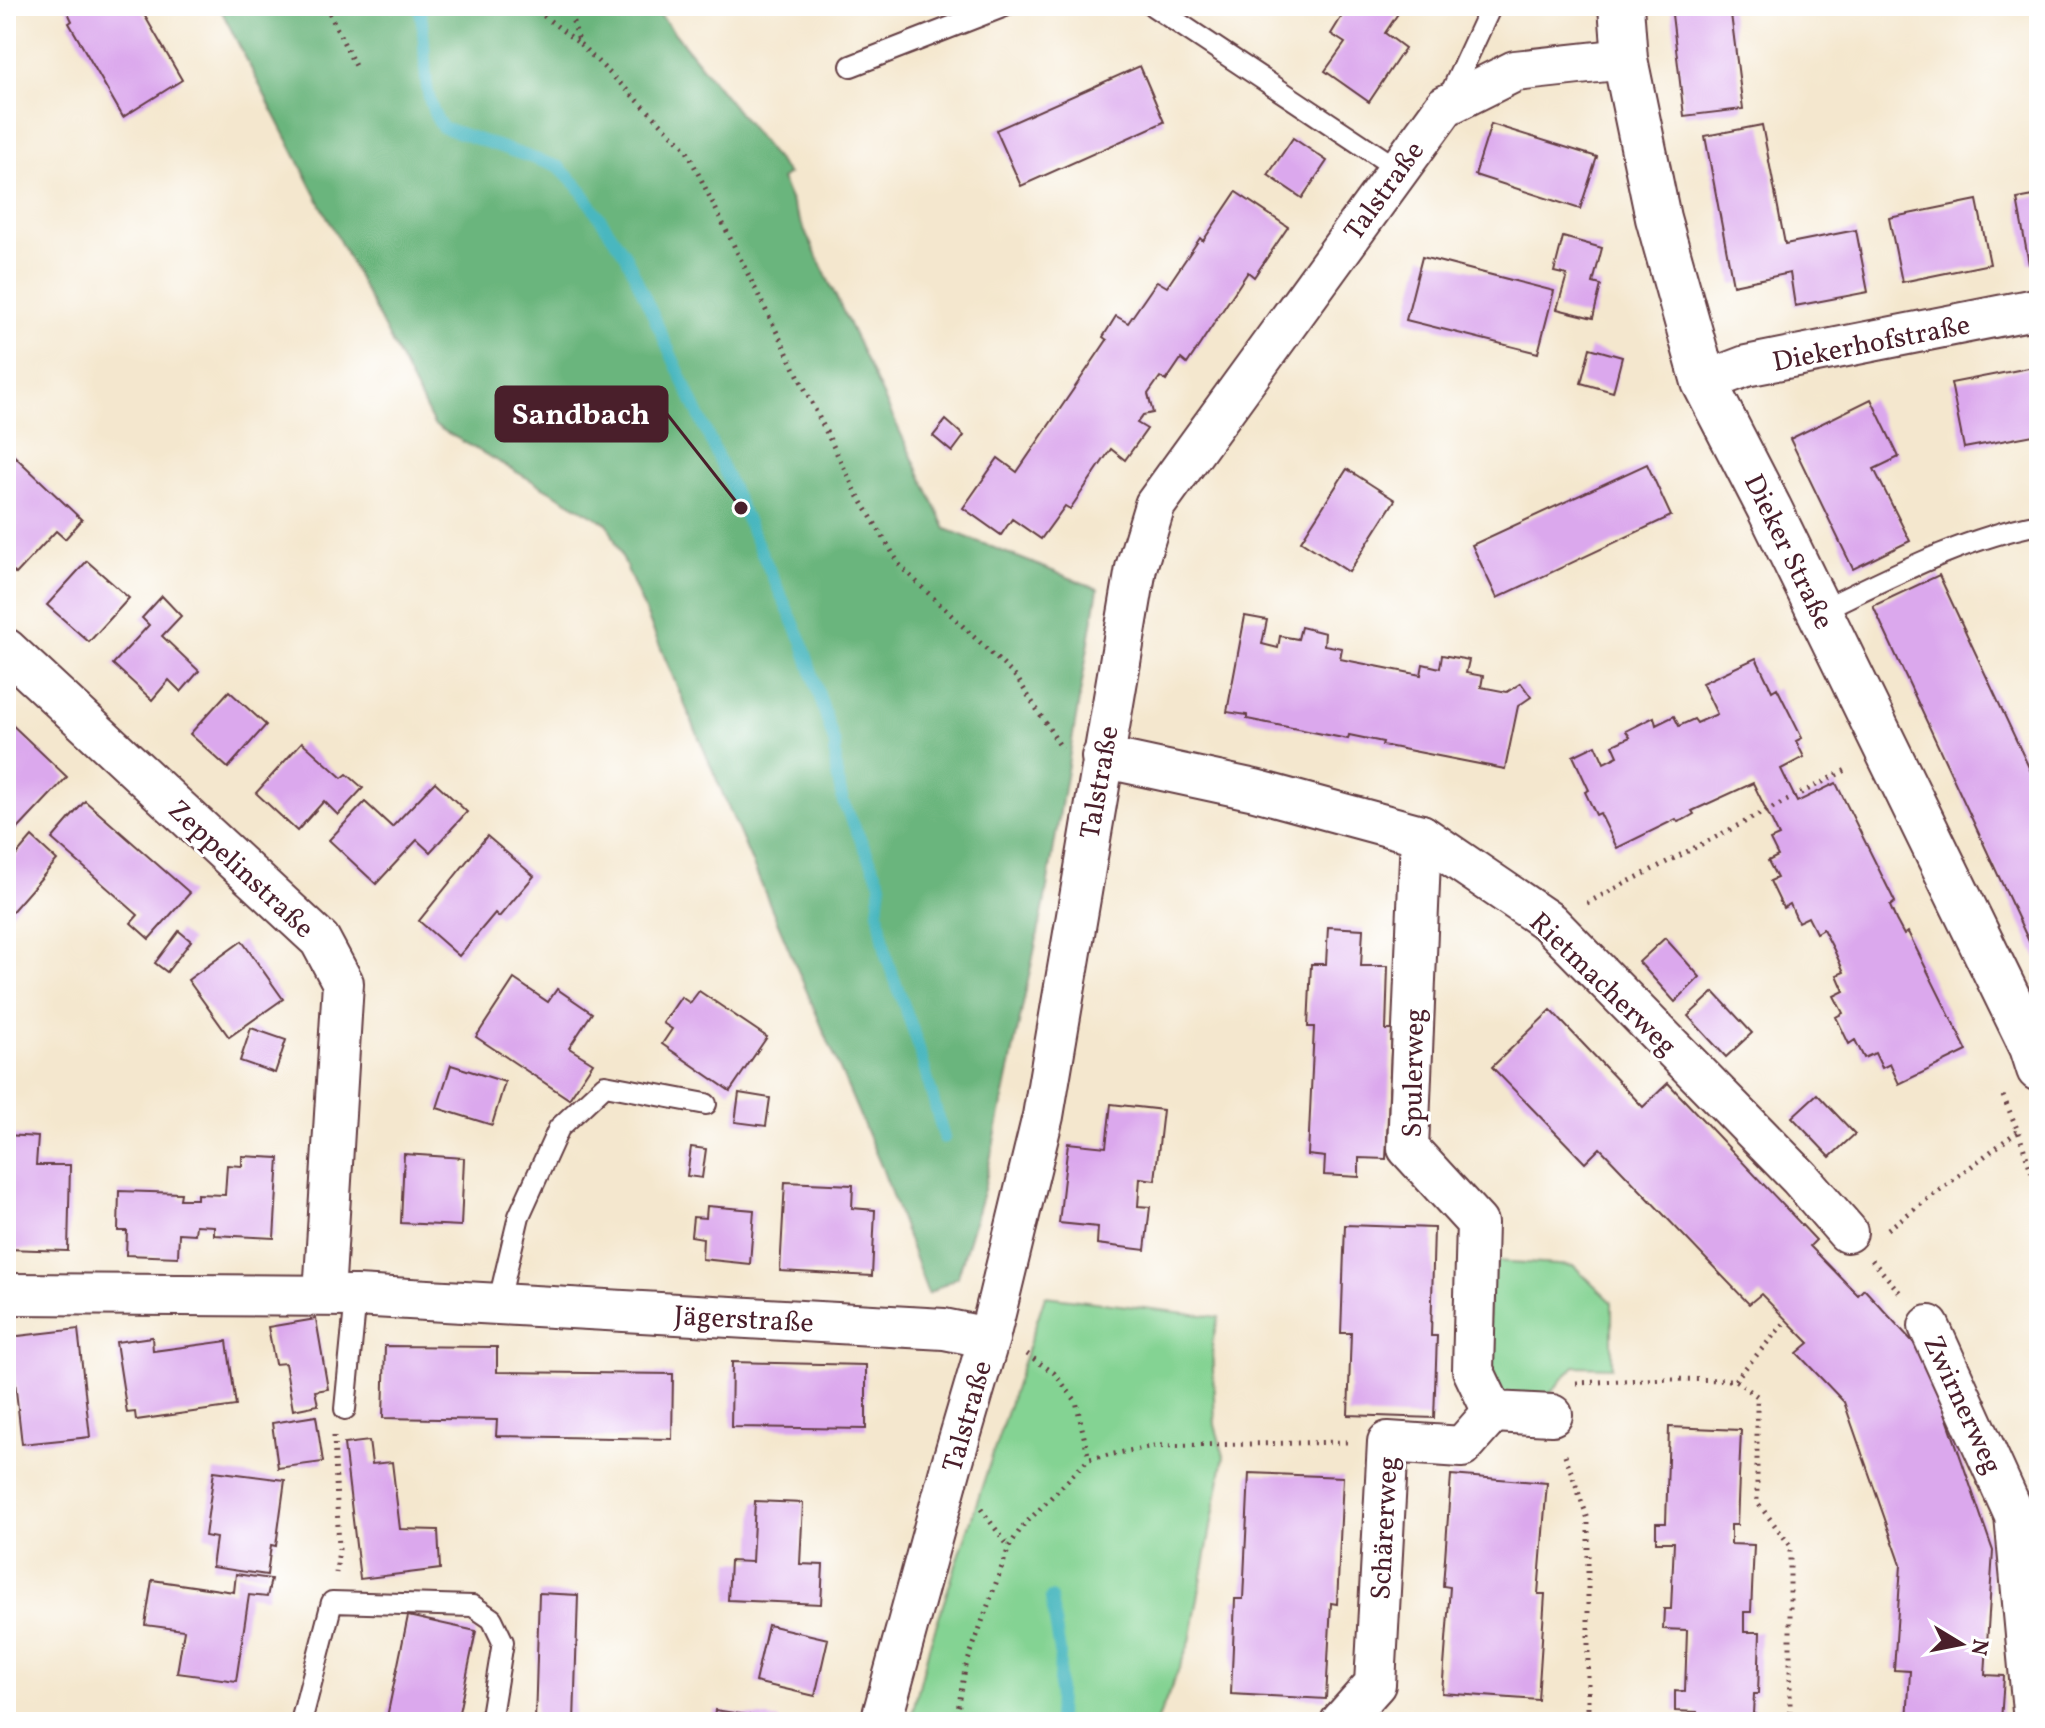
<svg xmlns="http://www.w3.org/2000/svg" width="2045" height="1728" viewBox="0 0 2045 1728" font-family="Vollkorn,serif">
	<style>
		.green { fill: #84d393; stroke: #67795f; stroke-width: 2 }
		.forest { fill: #6bb57d; stroke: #5a6a54; stroke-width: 2 }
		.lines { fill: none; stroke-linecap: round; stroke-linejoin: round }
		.stream { stroke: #48b7bf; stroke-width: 12 }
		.building { fill: #dba8ed }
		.lane-casing { stroke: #643d43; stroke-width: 24 }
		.street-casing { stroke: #643d43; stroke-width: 44 }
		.secondary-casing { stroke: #643d43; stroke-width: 48 }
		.path { stroke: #643d43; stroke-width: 5; stroke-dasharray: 2 6; stroke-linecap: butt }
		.lane { stroke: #fff; stroke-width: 20 }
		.street { stroke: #fff; stroke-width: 40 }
		.secondary { stroke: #fff; stroke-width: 44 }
		.labels { text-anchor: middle; stroke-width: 6; stroke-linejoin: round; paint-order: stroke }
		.street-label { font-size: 28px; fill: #4a1f2b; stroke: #fff }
		.leader { fill: none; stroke: #4a1f2b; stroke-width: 3 }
		.callout-dot { fill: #4a1f2b; stroke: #fff; stroke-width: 3 }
		.callout { fill: #4a1f2b; stroke: #4a1f2b; stroke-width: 3 }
		.callout-label { font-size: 30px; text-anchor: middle; font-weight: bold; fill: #fff }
	</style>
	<rect width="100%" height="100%" fill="#fff"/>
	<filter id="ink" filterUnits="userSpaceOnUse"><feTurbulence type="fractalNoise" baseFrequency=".0125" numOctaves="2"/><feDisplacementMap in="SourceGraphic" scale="16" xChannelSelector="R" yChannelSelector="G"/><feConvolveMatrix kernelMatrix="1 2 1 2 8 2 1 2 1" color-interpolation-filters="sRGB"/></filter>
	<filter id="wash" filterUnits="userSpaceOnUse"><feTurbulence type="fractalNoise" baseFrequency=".006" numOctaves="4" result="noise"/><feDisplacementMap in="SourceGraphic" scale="32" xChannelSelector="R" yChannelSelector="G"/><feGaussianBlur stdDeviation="1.8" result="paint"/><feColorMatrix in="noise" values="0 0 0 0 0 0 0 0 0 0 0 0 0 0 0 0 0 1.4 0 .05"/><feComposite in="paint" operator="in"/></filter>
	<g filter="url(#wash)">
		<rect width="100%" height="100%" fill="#f4e7ce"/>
		<!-- green -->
		<g class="green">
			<path d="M1494,1261L1574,1266L1612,1302V1367L1575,1366L1544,1400L1502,1395L1482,1362Z"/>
			<path d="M1045,1296L1219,1317L1212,1342L1215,1425L1224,1456L1190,1642L1157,1722H910L929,1647Z"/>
		</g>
		<!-- forest -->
		<path class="forest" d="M219,6H653L788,174L781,179L794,208L946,529L1098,589L1044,905L984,1189L958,1276L928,1294L882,1168L608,524L434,425Z"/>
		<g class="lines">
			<!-- stream -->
			<g class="stream">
				<path d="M419,6C430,49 417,91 442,127L559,167L578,186L626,256L802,641L835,745L836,771L843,802L881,883L878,911L887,959L916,1038L944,1138"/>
				<path d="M1051,1598L1060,1652L1058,1722"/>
			</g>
		</g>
		<g id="blocks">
			<!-- building -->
			<g class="building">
				<path d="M65,6H139L182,80L123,117L69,23L72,21Z"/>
				<path d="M1345,6H1403L1385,33L1405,48L1369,102L1325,71L1345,43L1331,34L1347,8Z"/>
				<path d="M1671,6H1730L1743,109L1684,116Z"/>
				<path d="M1140,66L1164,122L1021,186L996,130Z"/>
				<path d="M1491,124L1597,157L1580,209L1475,175Z"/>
				<path d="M1762,125L1785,244L1856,230L1868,292L1795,306L1790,273L1733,285L1705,136Z"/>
				<path d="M1293,138L1327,161L1302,198L1268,175Z"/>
				<path d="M1236,192L1288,227L1254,277L1248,272L1187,364L1181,359L1166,381L1160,377L1148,394L1153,413L1143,415L1137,423L1147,429L1125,460L1111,449L1070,509L1065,506L1041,539L1012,519L1001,535L963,508L998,458L1017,472L1107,340L1103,337L1116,316L1128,323L1157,281L1167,287L1200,238L1203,241Z"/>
				<path d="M2039,195V262L2029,264L2017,199Z"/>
				<path d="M1977,200L1990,264L1902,282L1889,218Z"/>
				<path d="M1563,237L1602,248L1593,283L1601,285L1593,318L1557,309L1567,275L1554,272Z"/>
				<path d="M1422,257L1554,291L1538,353L1406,320Z"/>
				<path d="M1590,348L1622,357L1613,392L1581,383Z"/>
				<path d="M2039,366V434L1964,448L1951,383Z"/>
				<path d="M1871,399L1899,457L1874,469L1910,541L1853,569L1790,439Z"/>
				<path d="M946,420L964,436L952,452L933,436Z"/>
				<path d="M6,448L82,520L65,539L56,531L16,574L6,565Z"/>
				<path d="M1647,464L1671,516L1497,598L1472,545Z"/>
				<path d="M1347,469L1395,500L1349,572L1301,541Z"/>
				<path d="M87,561L129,598L89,642L47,605Z"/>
				<path d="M1939,575L2039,789V963L1873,606Z"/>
				<path d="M162,596L181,616L162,636L199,671L181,692L169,680L152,700L113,664L149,625L142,618Z"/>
				<path d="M1245,616L1267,620L1262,644L1278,648L1280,636L1298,639L1301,627L1325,633L1324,645L1342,648L1340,659L1421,675L1423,664L1440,668L1442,655L1469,660L1466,673L1483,676L1481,687L1507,692L1521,683L1531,697L1518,706L1505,769L1382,745L1383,742L1349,735L1348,739L1247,719V715L1227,712Z"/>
				<path d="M1756,658L1772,691L1777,688L1802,738L1796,741L1804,757L1781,769L1797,802L1836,783L1895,902L1890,906L1896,920L1904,935L1908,932L1967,1051L1899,1084L1890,1064L1882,1068L1875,1053L1864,1058L1855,1040L1849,1044L1836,1017L1843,1013L1834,996L1844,991L1837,975L1844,972L1834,950L1823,929L1816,933L1808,917L1798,922L1790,904L1783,908L1770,881L1777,878L1768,861L1778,856L1770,840L1779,836L1753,783L1692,811L1694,814L1685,819L1678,822L1676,819L1617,848L1600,813L1596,815L1585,792L1589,790L1573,756L1596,745L1604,763L1618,756L1613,745L1630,737L1626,731L1654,717L1656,725L1674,716L1679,726L1694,719L1697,723L1717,714L1702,683Z"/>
				<path d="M229,691L266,725L228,768L190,734Z"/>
				<path d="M6,719L67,777L17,830L6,820Z"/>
				<path d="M302,742L342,778L347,774L363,788L338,815L324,801L297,831L256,793Z"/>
				<path d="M435,782L467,812L430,852L417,840L376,884L329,840L365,802L392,827Z"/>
				<path d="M85,801L190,893L149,939L131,923L138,915L52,839Z"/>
				<path d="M487,836L534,876L499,917L495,913L459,956L419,921Z"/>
				<path d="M32,837L57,860L9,915L6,912V867Z"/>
				<path d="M1328,927L1363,929L1361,966H1388L1386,1030H1392L1386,1159L1359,1158V1177L1324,1175L1325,1157L1308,1155L1314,1027H1308L1311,964H1326Z"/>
				<path d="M179,931L191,941L167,972L155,963Z"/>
				<path d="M1665,938L1700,977L1675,1002L1639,962Z"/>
				<path d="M242,941L283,999L229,1037L188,980Z"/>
				<path d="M514,979L548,1002L557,989L592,1013L569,1048L593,1063L569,1099L476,1037Z"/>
				<path d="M699,991L767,1037L730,1091L662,1044L672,1029L663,1023L681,997L690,1003Z"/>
				<path d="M1714,992L1752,1033L1726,1057L1688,1016Z"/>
				<path d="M1551,1010L1643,1107L1668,1083L1816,1240L1810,1246L1858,1295L1864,1289L1925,1355L1993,1551L1985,1675L2004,1676L2001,1722H1907L1910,1671L1894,1670L1901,1565L1844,1402L1797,1353L1809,1343L1761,1294L1749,1304L1600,1148L1585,1163L1492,1067Z"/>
				<path d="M251,1028L286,1040L275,1073L240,1061Z"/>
				<path d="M451,1065L505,1082L492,1125L437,1108Z"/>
				<path d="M739,1093L770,1098L766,1126L735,1122Z"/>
				<path d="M1817,1094L1855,1134L1830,1157L1792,1117Z"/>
				<path d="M1111,1104L1163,1110L1155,1180L1140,1178L1138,1206L1150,1207L1145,1250L1097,1244L1098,1227L1059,1223L1068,1143L1106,1147Z"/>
				<path d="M6,1135L38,1137L36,1165H70L68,1251L6,1249Z"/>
				<path d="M691,1147L706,1149L702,1178L687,1176Z"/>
				<path d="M404,1154L464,1158L461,1226L401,1223Z"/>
				<path d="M242,1156L279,1158L274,1238L214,1235V1226L196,1225L195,1234L179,1233L178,1257L126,1255L127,1231H118L119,1191L181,1193L180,1199H197V1194L225,1195L227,1165L242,1166Z"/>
				<path d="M785,1182L853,1185L852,1208L875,1210L872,1276L780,1271Z"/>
				<path d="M707,1206L754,1210L750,1264L702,1259L703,1238L691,1236L693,1217L706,1218Z"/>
				<path d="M1345,1225L1434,1228L1431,1336H1437L1434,1418L1348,1415L1351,1333H1341Z"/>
				<path d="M316,1319L328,1389L315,1391L318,1405L293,1410L285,1363L275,1364L268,1327Z"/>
				<path d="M78,1329L90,1437L22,1444L10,1337Z"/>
				<path d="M152,1337L153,1351L227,1341L236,1406L136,1420L135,1412L127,1413L116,1342Z"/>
				<path d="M385,1346L497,1347V1372L673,1374L672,1439L496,1436L497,1420L383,1418Z"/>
				<path d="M732,1362L866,1365V1429L731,1427Z"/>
				<path d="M316,1416L323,1462L278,1468L272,1423Z"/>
				<path d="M1669,1427L1741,1430L1737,1525H1731V1544L1754,1545L1751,1612H1744V1632H1760L1758,1694H1754L1753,1714L1776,1715L1775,1722H1697V1712L1675,1711V1691L1685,1692L1687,1630L1663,1629L1664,1609H1671L1674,1542H1656V1523H1666Z"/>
				<path d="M369,1441L372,1464L392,1462L400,1529L438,1530L440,1569L360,1579L344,1444Z"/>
				<path d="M214,1471L285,1480L276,1546L271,1545L267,1575L212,1567L216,1538L205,1536Z"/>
				<path d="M1249,1473L1343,1477L1337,1604L1331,1603L1326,1699L1231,1694L1235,1599H1243Z"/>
				<path d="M1451,1475L1547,1483L1538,1594H1545L1538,1700L1442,1693L1450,1587L1443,1586Z"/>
				<path d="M755,1501L803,1503L800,1564L823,1565L821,1604L728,1600L730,1561L752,1562Z"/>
				<path d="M236,1574L271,1579L267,1597L249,1595L236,1681L177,1673L184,1630L145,1625L152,1580L234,1592Z"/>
				<path d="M539,1593L578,1595L574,1722H535Z"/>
				<path d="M408,1616L476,1631L457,1722H386Z"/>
				<path d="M768,1625L828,1639L815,1696L755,1682Z"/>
				<path d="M715,1710L780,1720V1722H713Z"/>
			</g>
		</g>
	</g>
	<g filter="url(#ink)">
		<use href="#blocks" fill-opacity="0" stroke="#643d43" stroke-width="2"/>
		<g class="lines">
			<defs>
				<g id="lane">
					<path d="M1153,6L1398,169"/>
					<path d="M851,66L1005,6"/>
					<path d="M1448,99L1491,6"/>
					<path d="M1819,611C1890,577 1961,539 2039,524"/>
					<path d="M498,1305L519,1216L559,1128L605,1085L706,1104"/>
					<path d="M345,1409L356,1296"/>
					<path d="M301,1722L332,1602L473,1606L492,1619L503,1642L490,1722"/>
				</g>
				<g id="street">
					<path d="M1704,382L1746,366L2039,308"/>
					<path d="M6,649L320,940L343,983L324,1295"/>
					<path d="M1102,757L1255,790L1421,835L1549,922L1800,1178L1847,1232"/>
					<path d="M1421,835L1408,1148L1477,1223L1473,1370L1493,1412L1552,1415"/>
					<path d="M6,1294L356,1296L944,1329L989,1338"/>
					<path d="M1929,1326L2015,1516L2034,1722"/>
					<path d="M881,1722L951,1467L989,1338L1043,1116L1136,568L1155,505L1445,106L1515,71L1625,59"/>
					<path d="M1341,1722L1375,1684L1388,1442L1462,1447L1493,1412"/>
				</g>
				<path id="secondary" d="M1621,6L1625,59L1658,218L1704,382L1769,508L2032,1047L2039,1069"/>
			</defs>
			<!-- lane casing -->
			<use href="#lane" class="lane-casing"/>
			<!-- street casing -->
			<use href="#street" class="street-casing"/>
			<!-- secondary casing -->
			<use href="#secondary" class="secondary-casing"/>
			<!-- path -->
			<g class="path">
				<path d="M326,6L356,68"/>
				<path d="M531,6L580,44"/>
				<path d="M568,6L580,44L685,147L856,492L901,567L1017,678L1062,749"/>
				<path d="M1587,903L1846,770"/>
				<path d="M2003,1096L2018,1131L2039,1195"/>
				<path d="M1888,1229L2018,1131"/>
				<path d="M1872,1260L1902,1295"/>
				<path d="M1027,1354L1054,1373L1076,1401L1089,1459"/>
				<path d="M1735,1380L1787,1320"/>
				<path d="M1576,1383L1667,1379L1735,1380L1757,1396V1502L1790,1545V1722"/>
				<path d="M334,1436L339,1549L336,1573"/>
				<path d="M1565,1455L1588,1519V1717L1591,1722"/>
				<path d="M981,1509L1009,1547"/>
				<path d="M956,1722L965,1669L1009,1547L1022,1527L1089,1459L1153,1446L1347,1442"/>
			</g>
			<!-- lane -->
			<use href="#lane" class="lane"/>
			<!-- street -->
			<use href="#street" class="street"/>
			<!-- secondary -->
			<use href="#secondary" class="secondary"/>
		</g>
	</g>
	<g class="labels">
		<!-- street labels -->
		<g class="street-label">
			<text transform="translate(1383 190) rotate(-54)" y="10">Talstraße</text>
			<text transform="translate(1871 342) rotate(-11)" y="10">Diekerhofstraße</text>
			<text transform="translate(1790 551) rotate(64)" y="10">Dieker Straße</text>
			<text transform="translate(1098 782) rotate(-80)" y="10">Talstraße</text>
			<text transform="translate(242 868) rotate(43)" y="10">Zeppelinstraße</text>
			<text transform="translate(1604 983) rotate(44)" y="10">Rietmacherweg</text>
			<text transform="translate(1412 1073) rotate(-89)" y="10">Spulerweg</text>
			<text transform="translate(744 1318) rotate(3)" y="10">Jägerstraße</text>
			<text transform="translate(1964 1404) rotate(65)" y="10">Zwirnerweg</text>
			<text transform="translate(966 1416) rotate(-74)" y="10">Talstraße</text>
			<text transform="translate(1383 1528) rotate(-87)" y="10">Schärerweg</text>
		</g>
	</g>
	<!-- callouts -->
	<path class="leader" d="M741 508L667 414"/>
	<circle class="callout-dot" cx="741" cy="508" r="8"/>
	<rect class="callout" x="496" y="387" width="171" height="54" rx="8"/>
	<g class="callout-label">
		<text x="581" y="424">Sandbach</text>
	</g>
	<!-- margin -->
	<rect width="2045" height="1728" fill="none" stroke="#fff" stroke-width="32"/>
	<!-- north arrow -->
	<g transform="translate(1961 1644) rotate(100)" stroke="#ffffff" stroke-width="6" paint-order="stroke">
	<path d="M0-6L14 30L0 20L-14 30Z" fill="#4a1f2b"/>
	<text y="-12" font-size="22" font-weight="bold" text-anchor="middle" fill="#4a1f2b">N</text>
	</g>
</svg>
